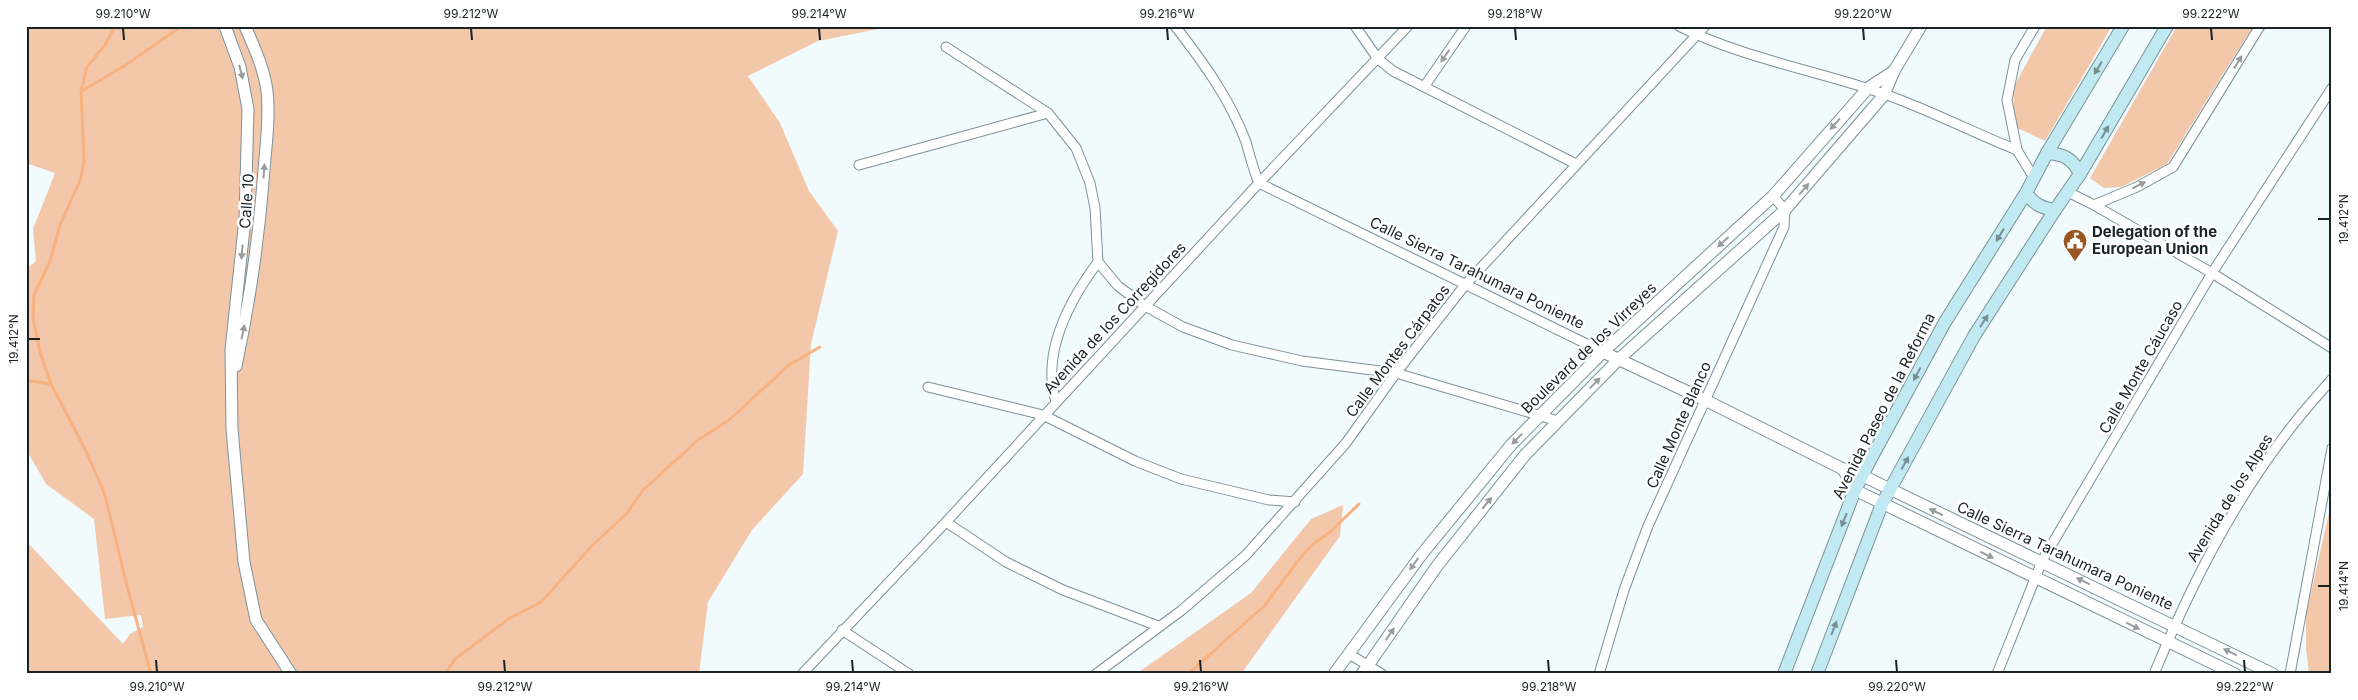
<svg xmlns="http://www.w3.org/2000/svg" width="2358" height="700" viewBox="0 0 2358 700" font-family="Inter,sans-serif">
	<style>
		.green { fill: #f3c8aa }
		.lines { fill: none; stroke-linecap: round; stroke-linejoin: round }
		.stream { stroke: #f8b280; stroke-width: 3 }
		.minor-casing { stroke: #7c9197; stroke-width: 11 }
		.tertiary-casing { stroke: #7c9197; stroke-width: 13 }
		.secondary-casing { stroke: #7c9197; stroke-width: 14 }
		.minor { stroke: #fff; stroke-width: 9 }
		.tertiary { stroke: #fff; stroke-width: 11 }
		.secondary { stroke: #c0e9f2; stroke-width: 12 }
		.oneway { fill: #989c9c }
		.oneway2 { fill: #758f95 }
		.ticks { fill: none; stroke: #192224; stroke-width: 2 }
		.labels { text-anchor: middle; stroke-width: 5; stroke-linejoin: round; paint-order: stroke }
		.street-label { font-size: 15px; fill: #192224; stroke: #fff }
		.poi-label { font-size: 15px; font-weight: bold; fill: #192224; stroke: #fff; text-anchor: start }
		.neatline { fill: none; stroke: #192224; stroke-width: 2 }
		.ticks-label { font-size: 12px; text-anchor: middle; fill: #192224 }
	</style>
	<rect width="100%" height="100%" fill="#f1fafd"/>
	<!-- green -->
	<g class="green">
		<path d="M26,26H893L818,41L748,76L780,123L809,191L838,231L811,344L803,474L752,530L708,602L699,674H26V541L123,644L130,634L143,627L141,615L105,619L94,519L46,484L26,449V269L36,261L33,229L55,173L26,163Z"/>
		<path d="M2047,26H2112L2045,141L2015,127L2013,88Z"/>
		<path d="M2177,26H2253L2167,164L2121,187L2104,188L2090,178Z"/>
		<path d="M2332,499V674H2309L2306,648V615Z"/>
		<path d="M1343,505L1340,536L1241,674H1136L1251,593L1311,519Z"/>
	</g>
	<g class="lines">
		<!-- stream -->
		<g class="stream">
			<path d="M115,26L105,45L87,67L81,91L84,159L81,178L60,225L50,261L34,295L33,318L40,352L51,384L85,449L105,495L126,582L151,674"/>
			<path d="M82,91L124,66L182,26"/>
			<path d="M26,378L31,381L51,384"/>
			<path d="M445,674L455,659L510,618L541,602L591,547L628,512L642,491L698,440L729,420L789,365L820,347"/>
			<path d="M1188,674L1265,605L1297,562L1312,545L1330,532L1359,504"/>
		</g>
		<defs>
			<g id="minor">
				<path d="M1175,26C1203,62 1230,99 1246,142C1250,156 1253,169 1259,183L1603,352"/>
				<path d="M1355,26L1378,59L1393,71L1576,164"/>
				<path d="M1679,26C1738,56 1804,68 1866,88C1918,104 1967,130 2017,150"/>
				<path d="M946,47L1048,113L1076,148L1090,183L1095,208L1098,262L1118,286L1145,306L1183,327L1232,345L1302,361L1396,373L1558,421"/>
				<path d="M1424,87L1466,26"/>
				<path d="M859,165L1048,113"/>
				<path d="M2034,178L2017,150L2007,100L2015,60L2035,26"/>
				<path d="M2068,192L2094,205L2212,273L2332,348"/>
				<path d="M2094,205L2137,187L2173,167L2260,26"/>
				<path d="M928,387L1043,415L1135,461L1181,479L1269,500L1295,502"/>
				<path d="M1056,402C1041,353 1069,301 1098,262"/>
				<path d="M946,522L1006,562L1063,590L1158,626"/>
				<path d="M842,630L909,674"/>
				<path d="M1349,654L1382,674"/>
				<path d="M802,674L946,522L1259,183L1408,26"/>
				<path d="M1096,674L1182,610L1246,555L1346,443L1396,373L1465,285L1705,26"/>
				<path d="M1599,674L1624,590L1648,526L1784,227L1785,210L1773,196"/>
				<path d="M1997,674L2042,561L2212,273L2332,88"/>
				<path d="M2154,674C2189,590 2230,507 2286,434C2300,415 2316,397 2332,379"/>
				<path d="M2290,674L2332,448"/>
			</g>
			<g id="tertiary">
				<path d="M225,26L240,67L248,109L245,219L231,350L232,429L244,562L256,620L291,674"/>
				<path d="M1603,352L1705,400L1843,469L1863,476L2273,674"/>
				<path d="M236,366C250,301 259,237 264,170C266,144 270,117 267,91C264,68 254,47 245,26"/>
				<path d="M1843,469L1855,490L2235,674"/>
				<path d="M1334,674L1422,554L1511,445L1603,352L1773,196L1868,88L1894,71"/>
				<path d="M1362,674L1437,566L1525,455L1619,359L1785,210L1884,95L1894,71L1921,26"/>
			</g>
			<g id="secondary">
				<path d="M2047,153L2123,26"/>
				<path d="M2080,174L2167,26"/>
				<path d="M1784,674L1855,490L1868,464L1945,322L2026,193L2047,153C2064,154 2073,159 2080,174L2055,210C2041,208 2034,204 2026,193"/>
				<path d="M1817,674L1882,504L1974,336L2055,210"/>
			</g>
		</defs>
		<!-- minor casing -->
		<use href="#minor" class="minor-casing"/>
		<!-- tertiary casing -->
		<use href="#tertiary" class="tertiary-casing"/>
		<!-- secondary casing -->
		<use href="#secondary" class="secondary-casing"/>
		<!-- minor -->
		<use href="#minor" class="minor"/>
		<!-- tertiary -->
		<use href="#tertiary" class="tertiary"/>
		<!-- secondary -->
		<use href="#secondary" class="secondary"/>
	</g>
	<!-- one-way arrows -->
	<defs><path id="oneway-solid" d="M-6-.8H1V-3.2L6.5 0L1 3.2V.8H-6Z" transform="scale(1.25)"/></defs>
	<g class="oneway">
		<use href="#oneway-solid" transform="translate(1445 56) rotate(125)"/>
		<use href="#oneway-solid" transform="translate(2238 62) rotate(-58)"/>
		<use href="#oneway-solid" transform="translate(241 72) rotate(76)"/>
		<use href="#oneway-solid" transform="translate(1835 124) rotate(131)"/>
		<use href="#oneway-solid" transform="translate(264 171) rotate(-86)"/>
		<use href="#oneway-solid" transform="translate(2139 185) rotate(-26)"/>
		<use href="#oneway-solid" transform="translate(1804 189) rotate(-49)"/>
		<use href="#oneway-solid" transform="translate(1723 242) rotate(138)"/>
		<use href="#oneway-solid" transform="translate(242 252) rotate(95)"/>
		<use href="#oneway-solid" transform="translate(243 332) rotate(-78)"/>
		<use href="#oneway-solid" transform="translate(1595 383) rotate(-46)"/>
		<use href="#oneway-solid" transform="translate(1517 439) rotate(134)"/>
		<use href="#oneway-solid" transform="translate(1487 503) rotate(-51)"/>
		<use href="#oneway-solid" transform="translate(1936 512) rotate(-155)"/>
		<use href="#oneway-solid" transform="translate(1987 555) rotate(26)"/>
		<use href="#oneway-solid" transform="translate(1414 564) rotate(126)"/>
		<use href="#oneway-solid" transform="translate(2083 581) rotate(-154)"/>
		<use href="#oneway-solid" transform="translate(2133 626) rotate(26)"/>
		<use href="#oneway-solid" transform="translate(1390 634) rotate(-55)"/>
		<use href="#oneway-solid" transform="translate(2230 652) rotate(-154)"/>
	</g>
	<g class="oneway2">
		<use href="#oneway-solid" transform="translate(2098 68) rotate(121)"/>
		<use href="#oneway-solid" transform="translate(2105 132) rotate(-60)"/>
		<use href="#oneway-solid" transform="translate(2000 235) rotate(122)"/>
		<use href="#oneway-solid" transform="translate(1984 321) rotate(-57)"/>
		<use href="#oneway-solid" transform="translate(1917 374) rotate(118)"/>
		<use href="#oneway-solid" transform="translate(1905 463) rotate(-61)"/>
		<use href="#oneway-solid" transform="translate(1844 520) rotate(112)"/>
		<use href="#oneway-solid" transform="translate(1834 628) rotate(-69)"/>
	</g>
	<!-- ticks -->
	<path class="ticks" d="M123,28L124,40M471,28L472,40M819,28L820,40M1167,28L1168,40M1515,28L1516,40M1863,28L1864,40M2211,28L2212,40M2318,219H2330M28,339H40M2318,586H2330M156,660L157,672M504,660L505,672M852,660L853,672M1200,660L1201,672M1548,660L1549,672M1896,660L1897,672M2244,660L2245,672"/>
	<!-- icons -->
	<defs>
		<symbol id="civic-pin" viewBox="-11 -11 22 30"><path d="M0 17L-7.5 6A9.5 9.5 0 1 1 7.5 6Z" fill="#985722" stroke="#fff"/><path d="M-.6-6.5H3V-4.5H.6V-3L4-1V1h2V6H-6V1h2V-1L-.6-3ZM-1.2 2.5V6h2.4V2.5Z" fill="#fff"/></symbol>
	</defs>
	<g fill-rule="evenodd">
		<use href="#civic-pin" x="2061" y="227" width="28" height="38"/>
	</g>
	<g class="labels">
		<!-- street labels -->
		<g class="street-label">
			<text transform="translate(247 201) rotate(-86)" y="5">Calle 10</text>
			<text transform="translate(1477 273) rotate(26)" y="5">Calle Sierra Tarahumara Poniente</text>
			<text transform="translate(1115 318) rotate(-47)" y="5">Avenida de los Corregidores</text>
			<text transform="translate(1589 348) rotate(-44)" y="5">Boulevard de los Virreyes</text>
			<text transform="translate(1398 351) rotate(-53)" y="5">Calle Montes Cárpatos</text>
			<text transform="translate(2141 367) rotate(-60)" y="5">Calle Monte Cáucaso</text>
			<text transform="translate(1884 406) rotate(-63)" y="5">Avenida Paseo de la Reforma</text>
			<text transform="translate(1679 425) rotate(-66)" y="5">Calle Monte Blanco</text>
			<text transform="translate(2230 498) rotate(-58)" y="5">Avenida de los Alpes</text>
			<text transform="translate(2065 556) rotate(25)" y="5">Calle Sierra Tarahumara Poniente</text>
		</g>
		<!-- poi labels -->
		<g class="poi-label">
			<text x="2092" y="237">Delegation of the<tspan x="2092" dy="17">European Union</tspan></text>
		</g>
	</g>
	<!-- border -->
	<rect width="2358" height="700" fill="none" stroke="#ffffff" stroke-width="55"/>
	<rect x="28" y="28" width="2302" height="644" class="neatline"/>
	<g class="ticks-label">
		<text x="123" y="18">99.210°W</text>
		<text x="471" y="18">99.212°W</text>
		<text x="819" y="18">99.214°W</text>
		<text x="1167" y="18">99.216°W</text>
		<text x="1515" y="18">99.218°W</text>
		<text x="1863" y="18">99.220°W</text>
		<text x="2211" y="18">99.222°W</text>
		<text transform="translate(2344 219) rotate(-90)" y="4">19.412°N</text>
		<text transform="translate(14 339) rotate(-90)" y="4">19.412°N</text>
		<text transform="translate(2344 586) rotate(-90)" y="4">19.414°N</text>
		<text x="157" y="691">99.210°W</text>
		<text x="505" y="691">99.212°W</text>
		<text x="853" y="691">99.214°W</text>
		<text x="1201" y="691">99.216°W</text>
		<text x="1549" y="691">99.218°W</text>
		<text x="1897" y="691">99.220°W</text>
		<text x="2245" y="691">99.222°W</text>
	</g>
</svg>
